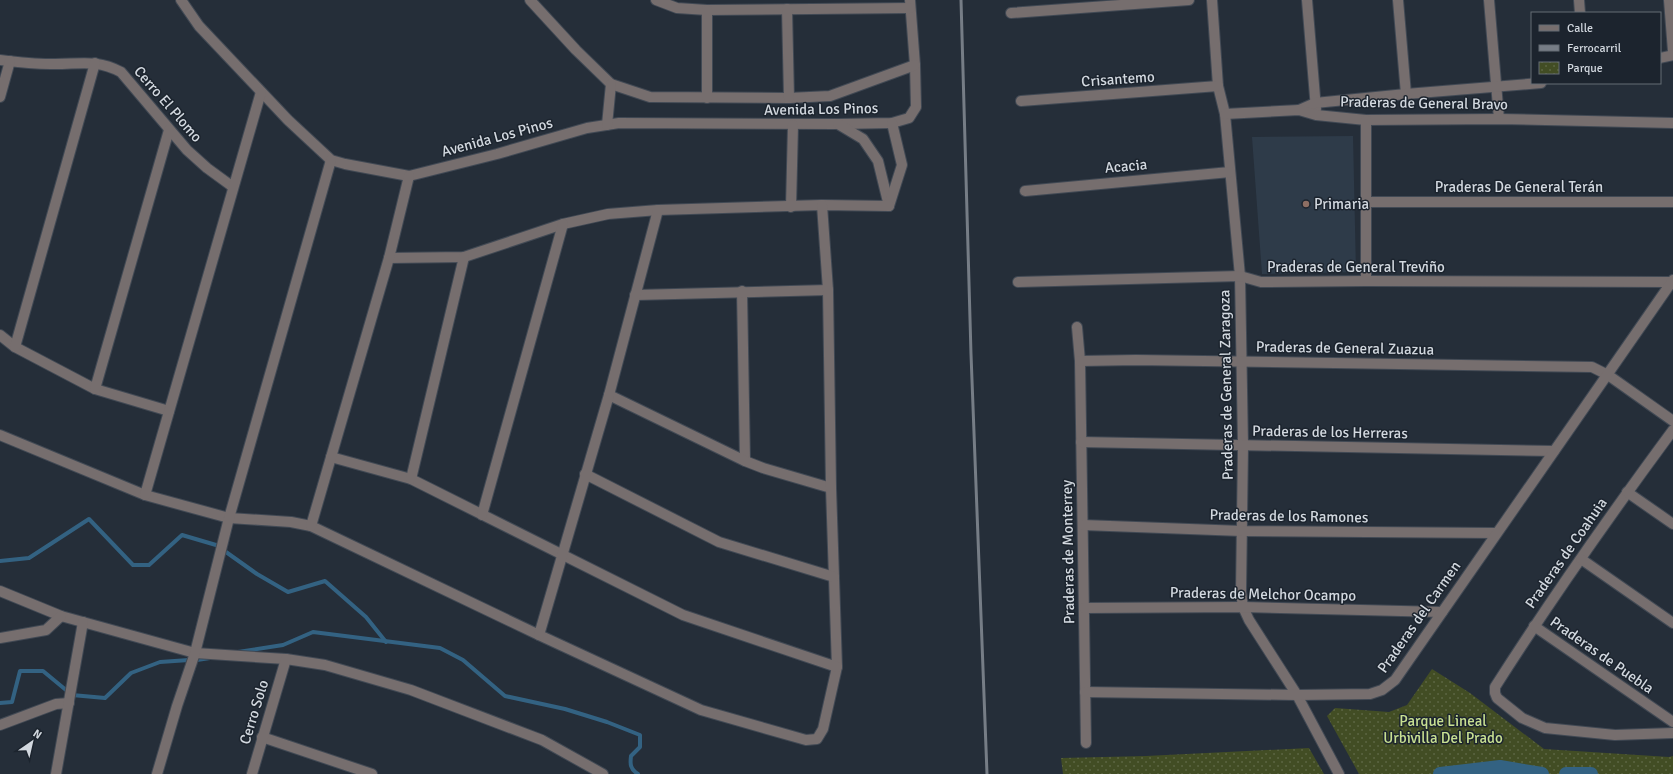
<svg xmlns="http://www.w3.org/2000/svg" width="1673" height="774" viewBox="0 0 1673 774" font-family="Signika,sans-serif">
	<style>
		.built { fill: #2e3b49 }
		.park { fill: url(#park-dots) }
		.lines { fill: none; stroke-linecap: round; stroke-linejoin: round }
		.stream { stroke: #336282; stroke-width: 4 }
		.canal { stroke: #336282; stroke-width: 14 }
		.minor-casing { stroke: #414954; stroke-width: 12 }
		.minor { stroke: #766e6e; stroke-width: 10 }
		.rail { stroke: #767d86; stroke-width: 3 }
		.education-dot { fill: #8d6e63; stroke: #1c242e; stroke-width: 1.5 }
		.labels { text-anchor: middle; stroke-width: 3; stroke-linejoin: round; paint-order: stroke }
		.street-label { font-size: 15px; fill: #d2d8df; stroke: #1c242e }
		.poi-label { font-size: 15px; fill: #d2d8df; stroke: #1c242e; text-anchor: start }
		.park-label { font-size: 15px; fill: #c8e092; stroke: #1c242e }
	</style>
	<defs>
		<pattern id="park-dots" width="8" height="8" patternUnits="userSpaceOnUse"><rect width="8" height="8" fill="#424d24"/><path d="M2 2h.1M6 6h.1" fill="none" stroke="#5c6643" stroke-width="1.8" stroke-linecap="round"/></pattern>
	</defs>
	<rect width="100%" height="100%" fill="#252e39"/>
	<!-- built -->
	<path class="built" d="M1353,136L1356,272L1262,274L1252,137Z"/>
	<!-- park -->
	<g class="park">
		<path d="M1432,669L1470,693L1544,749L1669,757L1673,756V774H1359L1327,716L1335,708L1389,712L1407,705Z"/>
		<path d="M1309,748L1324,774H1063L1061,758L1146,756Z"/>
	</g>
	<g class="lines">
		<!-- stream -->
		<g class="stream">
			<path d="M226,552L257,574L288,592L325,581L366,617L386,642"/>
			<path d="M0,561L29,558L89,519L133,565H149L182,535L216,545"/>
			<path d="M238,652L283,645L313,632L440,648L463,660L505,696L565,709L607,722L640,735V747L631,756C630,764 630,769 638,774"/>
			<path d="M197,660L210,658"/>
			<path d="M0,703L12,702L20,671H43L72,695L105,698L131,673L160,662L189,660"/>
		</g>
		<!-- canal -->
		<g class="canal">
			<path d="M1440,774L1500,767L1542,774"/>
			<path d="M1566,774H1591"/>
		</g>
		<defs>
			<g id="minor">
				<path d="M181,0L199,26L288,120L331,160L345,164L409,176L497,154L587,128L619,123L838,124L892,123L909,118L916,107L915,65L910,0"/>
				<path d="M530,0L576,50L611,84L650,97L789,98L830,96L915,65"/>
				<path d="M656,0L677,8L707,10L910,8"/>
				<path d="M1212,0L1218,86L1225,114L1240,276L1243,446L1241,592L1243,607L1249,620L1297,695L1339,774"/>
				<path d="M1307,0L1316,109"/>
				<path d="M1398,0L1406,94"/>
				<path d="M1489,0L1499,119"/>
				<path d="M1579,0L1580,13"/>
				<path d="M1669,0L1673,51"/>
				<path d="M787,9L789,98"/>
				<path d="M707,10V98"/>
				<path d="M1011,13L1189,0"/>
				<path d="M1660,58L1673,55"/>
				<path d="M0,60C16,62 34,64 50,64C77,65 95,58 121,72L187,150L207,168L233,187"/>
				<path d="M0,97L10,61"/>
				<path d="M1021,101L1218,86"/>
				<path d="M1299,110L1315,103L1406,94L1541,83"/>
				<path d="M1225,114L1299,110L1316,115L1366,120L1499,119L1673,123"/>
				<path d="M838,124L863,139L878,161L889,206"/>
				<path d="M607,125L611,84"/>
				<path d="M1025,191L1230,172"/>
				<path d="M1366,202H1673"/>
				<path d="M889,206L902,165L892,123"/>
				<path d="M791,207L793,125"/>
				<path d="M389,258L464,257L563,224L608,214L658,210L822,205L889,206"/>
				<path d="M1366,281V120"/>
				<path d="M1018,282L1240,276L1261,282L1366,281L1671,282"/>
				<path d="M742,291L745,461"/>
				<path d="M635,295L828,290"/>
				<path d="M1077,327L1080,361L1086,743"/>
				<path d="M0,335L15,347L95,389L169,411"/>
				<path d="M15,347L95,63"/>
				<path d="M1080,361L1136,360L1592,367L1608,375L1673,421"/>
				<path d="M95,389L169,130"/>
				<path d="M609,395L745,461L763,468L831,488"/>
				<path d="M1673,430C1611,514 1551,599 1495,687V693L1497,698L1522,718L1545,728L1615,735L1673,733"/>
				<path d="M0,435L145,495L229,518L291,522L311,526L539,635L701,710L806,740L817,739L823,729L837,667L831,488L828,290L822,205"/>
				<path d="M1081,442L1554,451"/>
				<path d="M331,457L411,479L683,615L837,667"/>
				<path d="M585,474L719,542L834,577"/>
				<path d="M411,479L464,257"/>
				<path d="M1627,492L1673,524"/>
				<path d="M145,495L261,92"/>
				<path d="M482,515L563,224"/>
				<path d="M1083,525L1242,531L1496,533"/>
				<path d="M311,526L389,258L409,176"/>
				<path d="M1581,559L1673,623"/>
				<path d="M0,591L61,616L195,653L286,659L325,665L411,690L542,740L603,774"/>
				<path d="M1084,608L1243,607L1442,612"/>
				<path d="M1534,626L1673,722"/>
				<path d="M539,635L609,395L658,210"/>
				<path d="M0,638L46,630L61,616"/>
				<path d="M1085,692L1297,695L1370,694L1382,690L1395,680L1673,280"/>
				<path d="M0,725L56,704L69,703"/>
				<path d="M262,737L372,774"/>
				<path d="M56,774L83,622"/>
				<path d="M157,774L177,706L195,653L229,518L331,160"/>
				<path d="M252,774L286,659"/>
			</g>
		</defs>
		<!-- minor casing -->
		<use href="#minor" class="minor-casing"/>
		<!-- minor -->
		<use href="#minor" class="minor"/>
		<!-- rail -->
		<path class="rail" d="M961,0L971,354L987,774"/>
	</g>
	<!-- markers -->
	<circle class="education-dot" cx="1306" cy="204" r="4"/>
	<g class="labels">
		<!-- street labels -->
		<g class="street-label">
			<text transform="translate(1118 79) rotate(-4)" y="5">Crisantemo</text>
			<text transform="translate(1424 103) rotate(1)" y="5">Praderas de General Bravo</text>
			<text transform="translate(168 104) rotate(49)" y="5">Cerro El Plomo</text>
			<text transform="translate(821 109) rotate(-1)" y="5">Avenida Los Pinos</text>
			<text transform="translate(497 137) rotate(-15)" y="5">Avenida Los Pinos</text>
			<text transform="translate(1126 166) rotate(-5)" y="5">Acacia</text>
			<text x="1519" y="192">Praderas De General Terán</text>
			<text x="1356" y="272">Praderas de General Treviño</text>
			<text transform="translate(1345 348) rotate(1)" y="5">Praderas de General Zuazua</text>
			<text transform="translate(1226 385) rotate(-91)" y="5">Praderas de General Zaragoza</text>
			<text transform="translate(1330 432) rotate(1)" y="5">Praderas de los Herreras</text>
			<text transform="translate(1289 516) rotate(1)" y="5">Praderas de los Ramones</text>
			<text transform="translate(1068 552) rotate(-91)" y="5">Praderas de Monterrey</text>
			<text transform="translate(1566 553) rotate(-55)" y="5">Praderas de Coahuia</text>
			<text transform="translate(1263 594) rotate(1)" y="5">Praderas de Melchor Ocampo</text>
			<text transform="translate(1419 617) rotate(-55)" y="5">Praderas del Carmen</text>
			<text transform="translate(1602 655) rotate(35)" y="5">Praderas de Puebla</text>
			<text transform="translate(254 712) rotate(-73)" y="5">Cerro Solo</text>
		</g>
		<!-- poi labels -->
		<g class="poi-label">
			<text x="1314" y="209">Primaria</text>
		</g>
		<!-- park labels -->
		<g class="park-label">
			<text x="1443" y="726">Parque Lineal<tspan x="1443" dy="17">Urbivilla Del Prado</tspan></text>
		</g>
	</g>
	<!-- legend -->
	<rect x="1531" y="12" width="130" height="72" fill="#1c242e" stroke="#656c75"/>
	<rect x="1539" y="25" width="20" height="6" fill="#766e6e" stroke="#656c75"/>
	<text x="1567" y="32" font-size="12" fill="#d2d8df">Calle</text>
	<rect x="1539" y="45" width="20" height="6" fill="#767d86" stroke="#656c75"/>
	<text x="1567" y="52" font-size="12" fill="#d2d8df">Ferrocarril</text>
	<rect x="1539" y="62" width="20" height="12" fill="url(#park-dots)" stroke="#656c75"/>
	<text x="1567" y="72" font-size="12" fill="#d2d8df">Parque</text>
	<!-- north arrow -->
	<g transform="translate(32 742) rotate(34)" stroke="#1c242e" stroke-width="3" paint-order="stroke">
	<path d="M0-3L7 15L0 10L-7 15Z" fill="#d2d8df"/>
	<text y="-6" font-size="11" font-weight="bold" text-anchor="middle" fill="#d2d8df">N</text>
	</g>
</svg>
